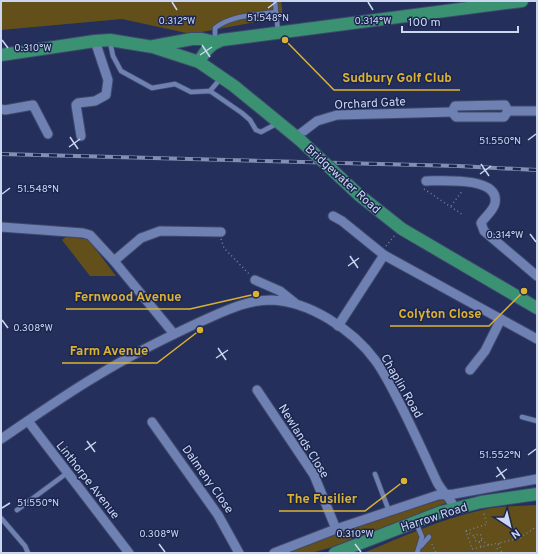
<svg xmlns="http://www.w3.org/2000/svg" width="538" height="554" viewBox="0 0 538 554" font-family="Overpass,sans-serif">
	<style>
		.green { fill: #624f19 }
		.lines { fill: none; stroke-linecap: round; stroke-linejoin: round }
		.lane-casing { stroke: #3f496d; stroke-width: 6 }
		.street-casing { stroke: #3f496d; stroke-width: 11 }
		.primary-casing { stroke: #3f496d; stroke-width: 14 }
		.path { stroke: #7580a3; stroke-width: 1.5; stroke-dasharray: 1 3; stroke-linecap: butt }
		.lane { stroke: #6f80b2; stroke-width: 4.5 }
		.street { stroke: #6f80b2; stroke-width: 9 }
		.primary { stroke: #3a9273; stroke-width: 12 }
		.rail-casing { stroke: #838eb0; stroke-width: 4 }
		.rail { stroke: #1b2650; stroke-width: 2.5; stroke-dasharray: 8; stroke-linecap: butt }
		.primary-bridge-casing { stroke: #3f496d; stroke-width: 14; stroke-linecap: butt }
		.primary-bridge { stroke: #3a9273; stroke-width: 12 }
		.ticks { fill: none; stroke: #ccd6f1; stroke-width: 1.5 }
		.labels { text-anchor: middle; stroke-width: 3; stroke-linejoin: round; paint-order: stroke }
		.street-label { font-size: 12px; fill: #ccd6f1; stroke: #1b2650 }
		.ticks-label { font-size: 10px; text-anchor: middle; fill: #ccd6f1; stroke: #1b2650; stroke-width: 3; stroke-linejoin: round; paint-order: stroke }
		.leader { fill: none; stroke: #dcb233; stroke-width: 1.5 }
		.callout-dot { fill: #dcb233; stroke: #1b2650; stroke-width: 1.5 }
		.callout-label { font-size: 13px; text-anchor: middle; font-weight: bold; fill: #dcb233; stroke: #1b2650; stroke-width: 3; stroke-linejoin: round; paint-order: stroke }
	</style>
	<rect width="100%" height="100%" fill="#24305b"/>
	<!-- green -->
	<g class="green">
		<path d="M1,1H281L283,17L191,34L122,19L1,30Z"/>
		<path d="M66,237L87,239L91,243L116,276H90L62,240Z"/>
		<path d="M443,499L446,503L329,548L311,553H287L342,531Z"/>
		<path d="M537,505V553H363C402,537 441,519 482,510C499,506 519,506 537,505Z"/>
	</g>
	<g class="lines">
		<defs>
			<g id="lane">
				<path d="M275,1L276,12"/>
				<path d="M215,40V28C232,15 255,15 276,12L278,31"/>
				<path d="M110,42L113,56L121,71L152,88L175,84L191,92L210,91L242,113L250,120L256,130L261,132L278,123"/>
				<path d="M210,91L221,78"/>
				<path d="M522,417L537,421"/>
				<path d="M375,474L389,511"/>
				<path d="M17,510L67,473"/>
				<path d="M1,518L25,546L28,553"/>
				<path d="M416,523L422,537L417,553"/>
				<path d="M421,546L429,537"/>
			</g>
			<g id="street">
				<path d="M1,109L5,110L33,105L48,134"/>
				<path d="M508,111H537"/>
				<path d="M452,112L455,106L505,105L508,111"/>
				<path d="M452,112L456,117H504L508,111"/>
				<path d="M81,136L76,105L78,103L95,101L106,95L108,80L95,41"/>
				<path d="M296,137L317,121L337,115L452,112"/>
				<path d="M426,181C440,181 500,176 495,203C494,210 485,217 481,223L484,231L537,276"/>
				<path d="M333,216L342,221L384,255L537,339"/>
				<path d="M1,227L83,233L90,235L114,261L174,334"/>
				<path d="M114,261L141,238L160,231L221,232"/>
				<path d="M255,280L280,291L295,303"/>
				<path d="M338,326L384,255"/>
				<path d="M470,370L485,351L501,319"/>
				<path d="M257,390L314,475L336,529"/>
				<path d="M28,421L129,553"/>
				<path d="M152,422L218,515L239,553"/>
				<path d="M1,439C32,418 63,396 95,377C129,356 165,338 202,321C225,311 246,300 271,300C309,301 353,330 375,360C384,372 391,386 398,400C412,427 424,454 437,482C442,492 451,498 455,509"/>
				<path d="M274,553L336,529L438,495L454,494L537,479"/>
			</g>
			<g id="primary">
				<path d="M154,46L192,39H202L215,42"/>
				<path d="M1,55L95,41L110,40L153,47L199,62L234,86L300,140"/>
				<path d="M199,62C205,51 210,44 222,40L522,1"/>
				<path d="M359,195L402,229L537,308"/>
				<path d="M335,553L441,512L481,502L537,494"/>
			</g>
		</defs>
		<!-- lane casing -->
		<use href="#lane" class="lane-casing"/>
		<!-- street casing -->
		<use href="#street" class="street-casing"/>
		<!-- primary casing -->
		<use href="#primary" class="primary-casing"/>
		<!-- path -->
		<g class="path">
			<path d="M424,189L463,215"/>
			<path d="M451,206L463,190"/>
			<path d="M221,239L224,248L250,275"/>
			<path d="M386,246L395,235"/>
			<path d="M466,531L474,536"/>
			<path d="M481,540L489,545"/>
			<path d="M479,542L482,538L481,535L478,534L475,536L474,539L476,541L479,542L481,547L499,543L502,553"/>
			<path d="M432,544L436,553"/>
			<path d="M481,547L472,549L466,531L487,524L483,511"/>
			<path d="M496,553L499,543L520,538L537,526"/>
		</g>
		<!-- lane -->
		<use href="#lane" class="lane"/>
		<!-- street -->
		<use href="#street" class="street"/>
		<!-- primary -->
		<use href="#primary" class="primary"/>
		<defs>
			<path id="rail" d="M1,154L458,166L537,170"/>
		</defs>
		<!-- rail casing -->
		<use href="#rail" class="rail-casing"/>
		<!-- rail -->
		<use href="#rail" class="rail"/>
		<defs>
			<path id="primary-bridge" d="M300,140L359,195"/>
		</defs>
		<!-- primary-bridge casing -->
		<use href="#primary-bridge" class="primary-bridge-casing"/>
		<!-- primary-bridge -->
		<use href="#primary-bridge" class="primary-bridge"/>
	</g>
	<!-- ticks -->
	<path class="ticks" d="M172,2L177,10M368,2L373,10M268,8L276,2M2,40L8,48M202,45L210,57M200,55L212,47M70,137L78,149M528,140L536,134M69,147L80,139M481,164L489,176M480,174L491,166M2,194L10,188M530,234L536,242M350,256L358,268M348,266L359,258M2,320L8,328M218,348L226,360M216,358L228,350M87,441L95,452M85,450L96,442M528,455L536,449M497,467L505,479M496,477L507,469M2,508L10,503M159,544L165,552M355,544L361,552"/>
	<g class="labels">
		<!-- street labels -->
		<g class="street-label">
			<text transform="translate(370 103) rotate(-3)" y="4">Orchard Gate</text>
			<text transform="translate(343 179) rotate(42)" y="4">Bridgewater Road</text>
			<text transform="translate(402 386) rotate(60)" y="4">Chaplin Road</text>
			<text transform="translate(304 441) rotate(58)" y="4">Newlands Close</text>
			<text transform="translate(208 479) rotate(55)" y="4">Dalmeny Close</text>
			<text transform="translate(88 480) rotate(52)" y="4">Linthorpe Avenue</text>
			<text transform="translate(434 517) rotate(-18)" y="4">Harrow Road</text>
		</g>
	</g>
	<g class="ticks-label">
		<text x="268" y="21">51.548°N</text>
		<text x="177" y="24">0.312°W</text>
		<text x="373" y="24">0.314°W</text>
		<text x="33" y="51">0.310°W</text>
		<text x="500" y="144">51.550°N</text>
		<text x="38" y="192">51.548°N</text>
		<text x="505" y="238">0.314°W</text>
		<text x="33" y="331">0.308°W</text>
		<text x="500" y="458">51.552°N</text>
		<text x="38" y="506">51.550°N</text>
		<text x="159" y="537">0.308°W</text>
		<text x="355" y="537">0.310°W</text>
	</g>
	<!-- callouts -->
	<path class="leader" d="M285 40L334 90H460M256 294L190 309H66M524 291L489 326H390M200 330L157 363H62M404 481L365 511H279"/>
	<g class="callout-dot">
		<circle cx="285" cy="40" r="4"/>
		<circle cx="256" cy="294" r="4"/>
		<circle cx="524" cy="291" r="4"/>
		<circle cx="200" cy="330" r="4"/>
		<circle cx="404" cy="481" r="4"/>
	</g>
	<g class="callout-label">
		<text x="397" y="82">Sudbury Golf Club</text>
		<text x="128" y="301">Fernwood Avenue</text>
		<text x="440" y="318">Colyton Close</text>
		<text x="109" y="355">Farm Avenue</text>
		<text x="322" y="503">The Fusilier</text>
	</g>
	<!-- border -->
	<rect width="538" height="554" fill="none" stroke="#ccd6f1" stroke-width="4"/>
	<!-- north arrow -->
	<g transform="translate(510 526) rotate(145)" stroke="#1b2650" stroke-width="3" paint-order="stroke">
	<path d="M0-3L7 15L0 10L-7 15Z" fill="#ccd6f1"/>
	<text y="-6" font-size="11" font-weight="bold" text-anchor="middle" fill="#ccd6f1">N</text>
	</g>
	<!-- scale -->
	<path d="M402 26v6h116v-6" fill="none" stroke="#ccd6f1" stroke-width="2"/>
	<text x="408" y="26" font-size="12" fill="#ccd6f1" stroke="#1b2650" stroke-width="3" paint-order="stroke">100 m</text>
</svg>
